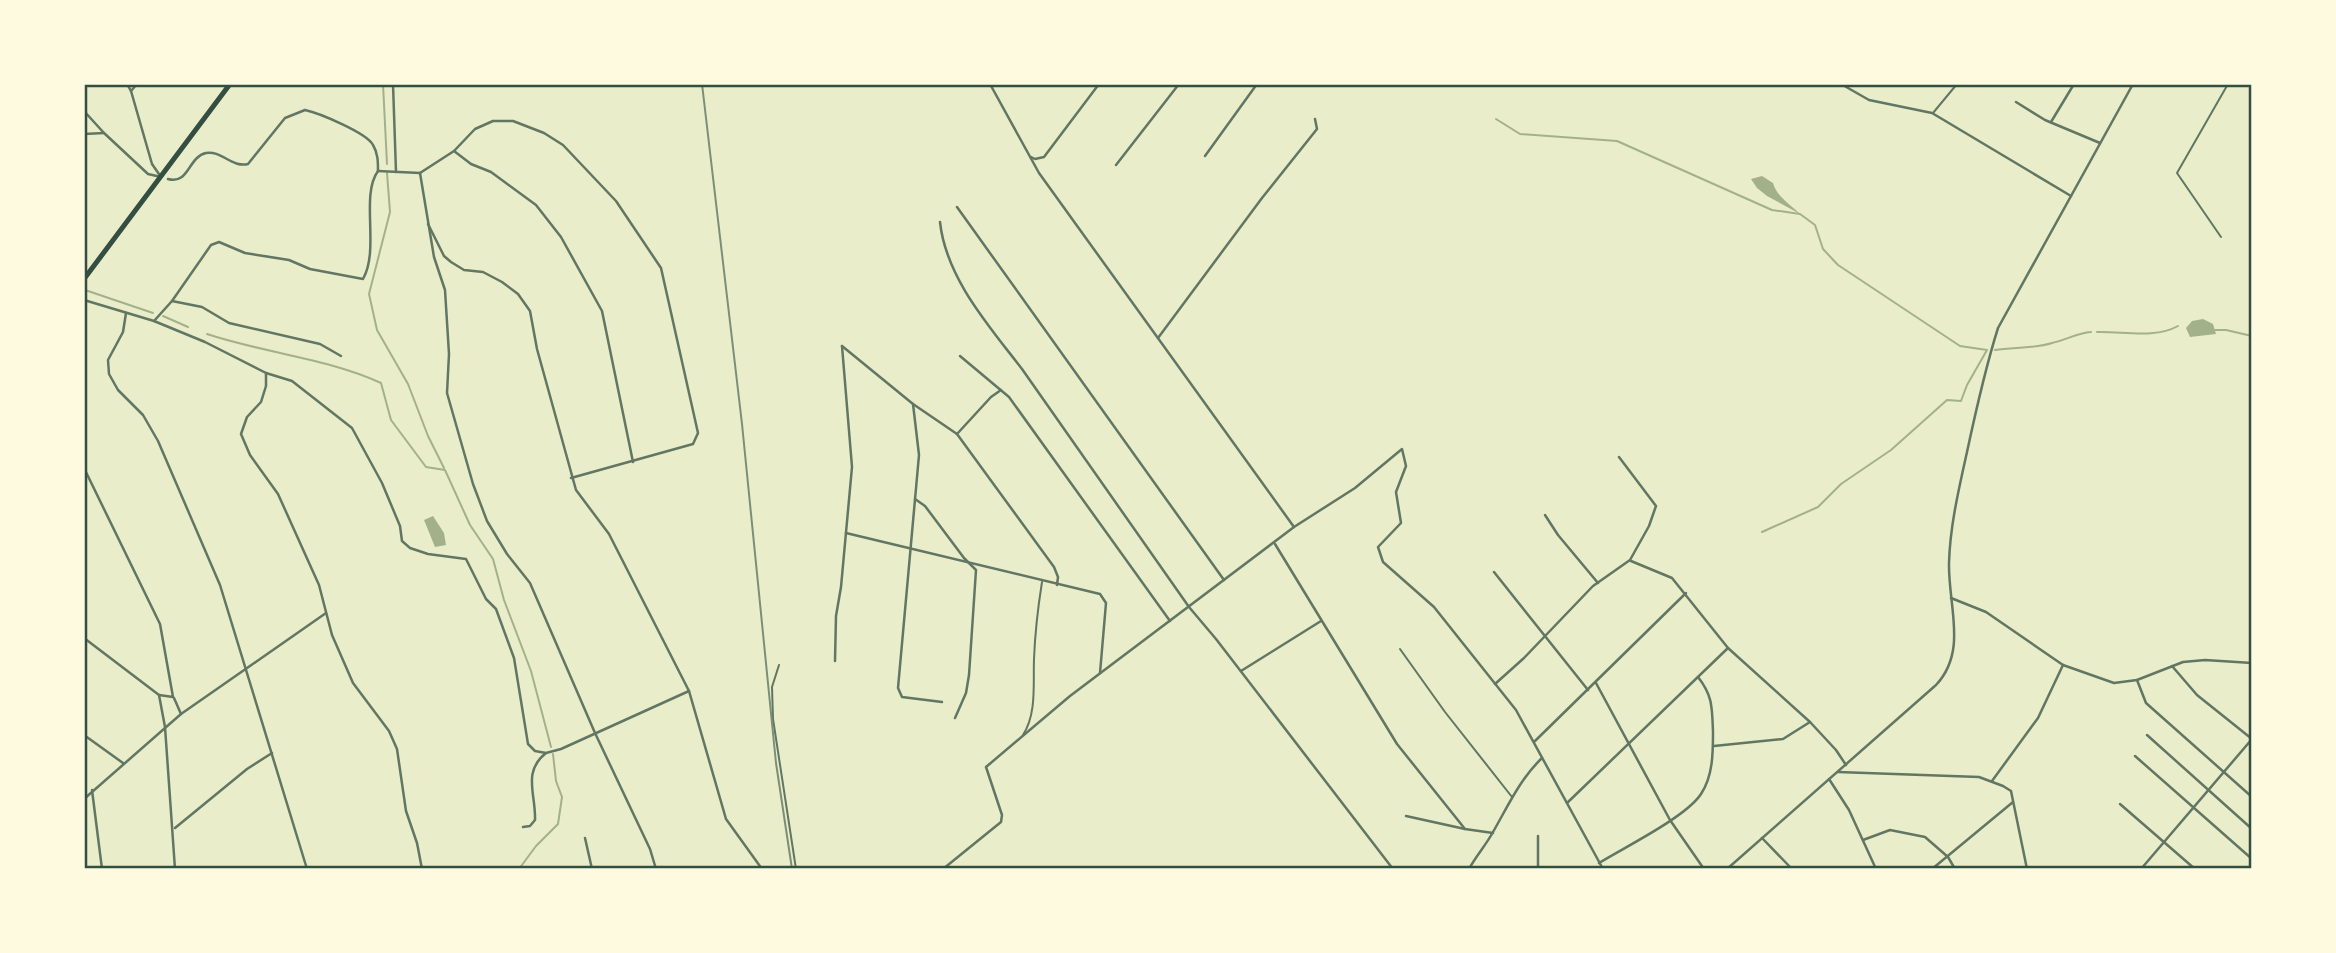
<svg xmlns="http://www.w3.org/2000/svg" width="2336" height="953" viewBox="0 0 2336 953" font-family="Merriweather,serif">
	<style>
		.water { fill: #a3b18a }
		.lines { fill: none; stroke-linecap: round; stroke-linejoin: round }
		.stream { stroke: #a3b18a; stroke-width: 2 }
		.service { stroke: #617663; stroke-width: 2 }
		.minor { stroke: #617663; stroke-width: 2.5 }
		.trunk { stroke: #344e41; stroke-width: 5 }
		.rail { stroke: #7c8e77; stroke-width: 2 }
		.neatline { fill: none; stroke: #344e41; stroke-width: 2.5 }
	</style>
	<rect width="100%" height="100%" fill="#e9edc9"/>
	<!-- water -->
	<g class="water">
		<path d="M1762,176L1773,183C1777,197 1790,204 1800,214L1767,196L1757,188L1751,179Z"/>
		<path d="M2203,319L2213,324L2216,334L2190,337L2186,328L2192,321Z"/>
		<path d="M433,516L444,533L446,545L435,547L424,520Z"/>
	</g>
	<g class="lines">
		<!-- stream -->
		<g class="stream">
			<path d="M383,84L387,164"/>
			<path d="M1496,119L1520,134L1617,141L1772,210L1800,214L1815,225L1823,249L1838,265L1960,346L1987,350L1967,385L1961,401L1947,400L1891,450L1841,484L1818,507L1762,532"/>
			<path d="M387,173L390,212L369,294L377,330L408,384L428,436L444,468"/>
			<path d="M85,290L153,313"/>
			<path d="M163,316L188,327"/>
			<path d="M2215,330H2226L2252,336"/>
			<path d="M2097,332C2122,331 2155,339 2178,326"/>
			<path d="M207,334C264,353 326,358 381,383L391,420L426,467L445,470L470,525L493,559L504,600L531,671L551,747"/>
			<path d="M1995,350C2013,347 2034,349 2052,343C2066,340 2077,333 2091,332"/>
			<path d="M519,869L536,846L558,824L562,797L556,781L553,754"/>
		</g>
		<!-- service -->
		<g class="service">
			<path d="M625,84V85"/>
			<path d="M1933,113L1957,84"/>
			<path d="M2221,237L2177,173L2228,84"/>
			<path d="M1400,649L1445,712L1512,797"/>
			<path d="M779,665L772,687L773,719L796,869"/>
			<path d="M1023,735C1037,713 1033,684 1034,659C1035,633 1038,607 1042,582"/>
		</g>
		<!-- minor -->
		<g class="minor">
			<path d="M127,84L131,91L152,164L161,177"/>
			<path d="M393,84L396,172"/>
			<path d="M990,84L1039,173L1294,527"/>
			<path d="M1841,84L1869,100L1932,113L2071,196"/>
			<path d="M131,91L137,84"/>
			<path d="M2016,102L2045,120L2100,143"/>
			<path d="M84,111L104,133L148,174L161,177"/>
			<path d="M2051,122L2074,84"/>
			<path d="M84,134L104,133"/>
			<path d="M454,151L471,164L491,172L536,205L561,237L602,311L633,462"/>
			<path d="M1205,156L1257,84"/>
			<path d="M1031,157L1035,159L1044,157L1099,84"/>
			<path d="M1116,165L1179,84"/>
			<path d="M378,171L420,173"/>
			<path d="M420,173L434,257L445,290L449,354L447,393L473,484L487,521L507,554L530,583L595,733L650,849L656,869"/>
			<path d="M420,173L454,151L475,129L493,121H513L544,133L563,145L616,201L661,268L698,433L693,444L571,478"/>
			<path d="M168,179C189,185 188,157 206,153C221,150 232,168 248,164L285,118L305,110C319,113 367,133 373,145C378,153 378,162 378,171"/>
			<path d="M957,207L1224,580"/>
			<path d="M940,222C946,278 989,326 1022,369L1189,607L1216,639L1393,869"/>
			<path d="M428,224L444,256L451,262L464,270L483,272L502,282L518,294L530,311L537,349L576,490L609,534L689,691L726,819L762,869"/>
			<path d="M84,300L154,321L205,342L266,373L292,381L352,428L382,483L400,526L402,541L410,548L428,554L466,559L486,599L496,609L514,658L528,744L535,751L546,753L561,749L689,691"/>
			<path d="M172,301L202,307L229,323L320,344L341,356"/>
			<path d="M126,313L123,332L108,360L109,374L118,390L143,415L158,441L220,585L307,869"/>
			<path d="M154,321L172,301L211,245L219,242L245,253L289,260L310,269L363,279C380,249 360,196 378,171"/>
			<path d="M1158,338L1262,198L1317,129L1315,119"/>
			<path d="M842,346L913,404L957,434L1054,567L1058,577L1057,585"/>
			<path d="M960,356L1009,397L1170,621"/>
			<path d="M266,373V386L261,402L247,417L241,434L250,455L278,494L319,585L332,635L353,683L389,731L397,749L406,811L417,843L422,869"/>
			<path d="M913,404L919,455L898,688L902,697L942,702"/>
			<path d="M957,434L991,397L1001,390"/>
			<path d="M84,468L160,624L173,697L159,695"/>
			<path d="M915,499L925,506L964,558L976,570L969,675L966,693L955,718"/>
			<path d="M1545,515L1558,535L1598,583"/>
			<path d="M846,533L1100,594L1106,603L1100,673"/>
			<path d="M1275,544L1397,744L1465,829L1493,833"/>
			<path d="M1631,561L1672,578L1728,648L1810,722L1836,750L1846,765"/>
			<path d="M1494,572L1588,690"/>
			<path d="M1951,598L1986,612L2063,665L2114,683L2137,680L2183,662L2205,660L2252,663"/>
			<path d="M84,638L159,695L165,727L175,869"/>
			<path d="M835,661L836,616L841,587L852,467L842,346"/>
			<path d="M2172,666L2197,695L2252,739"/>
			<path d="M1241,671L1321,621"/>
			<path d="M2137,680L2146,703L2252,797"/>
			<path d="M1596,683L1670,820L1704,869"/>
			<path d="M1495,684L1524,658L1593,586L1630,560L1649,526L1656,506L1619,457"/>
			<path d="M174,698L181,714"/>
			<path d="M84,735L123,763"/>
			<path d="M2147,735L2252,829"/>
			<path d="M1535,741L1686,593"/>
			<path d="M1714,746L1783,739L1810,722"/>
			<path d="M2135,756L2252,859"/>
			<path d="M1838,772L1979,777L2003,786L2011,791L2027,869"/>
			<path d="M1829,779L1849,810L1876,869"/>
			<path d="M1992,781L2038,718L2063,665"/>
			<path d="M92,790L102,869"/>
			<path d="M84,799L181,714L326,613"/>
			<path d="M1567,803L1728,648"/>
			<path d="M2120,804L2195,869"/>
			<path d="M1406,816L1465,829"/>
			<path d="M523,827L530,826L535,820C536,794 522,772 546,753"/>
			<path d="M175,828L247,769L272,753"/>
			<path d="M585,838L592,869"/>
			<path d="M1762,838L1792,869"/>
			<path d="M1863,840L1890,830L1925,837L1948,857L1955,869"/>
			<path d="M1599,863C1625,847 1686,817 1701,794C1713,776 1713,753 1713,732C1712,708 1713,696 1698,677"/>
			<path d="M943,869L1001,822L1002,815L986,767L1070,696L1294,527L1355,488L1402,449L1406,466L1396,492L1401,523L1378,547L1383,562L1434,607L1516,710L1603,869"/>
			<path d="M1469,869C1476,856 1486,845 1493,832C1508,806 1520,779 1542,758"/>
			<path d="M1538,869V836"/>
			<path d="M1727,869L1936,685C1968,651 1948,606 1949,563C1950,526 1959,488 1967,452C1976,410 1985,369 1998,328L2133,84"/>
			<path d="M1932,869L2013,802"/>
			<path d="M2141,869L2252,739"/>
		</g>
		<!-- trunk -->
		<path class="trunk" d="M84,279L230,84"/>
		<!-- rail -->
		<path class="rail" d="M702,84L742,424L776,763L792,869"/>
	</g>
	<!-- border -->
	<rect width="2336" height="953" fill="none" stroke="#fefae0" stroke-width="172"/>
	<rect x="86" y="86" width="2164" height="781" class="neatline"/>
</svg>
